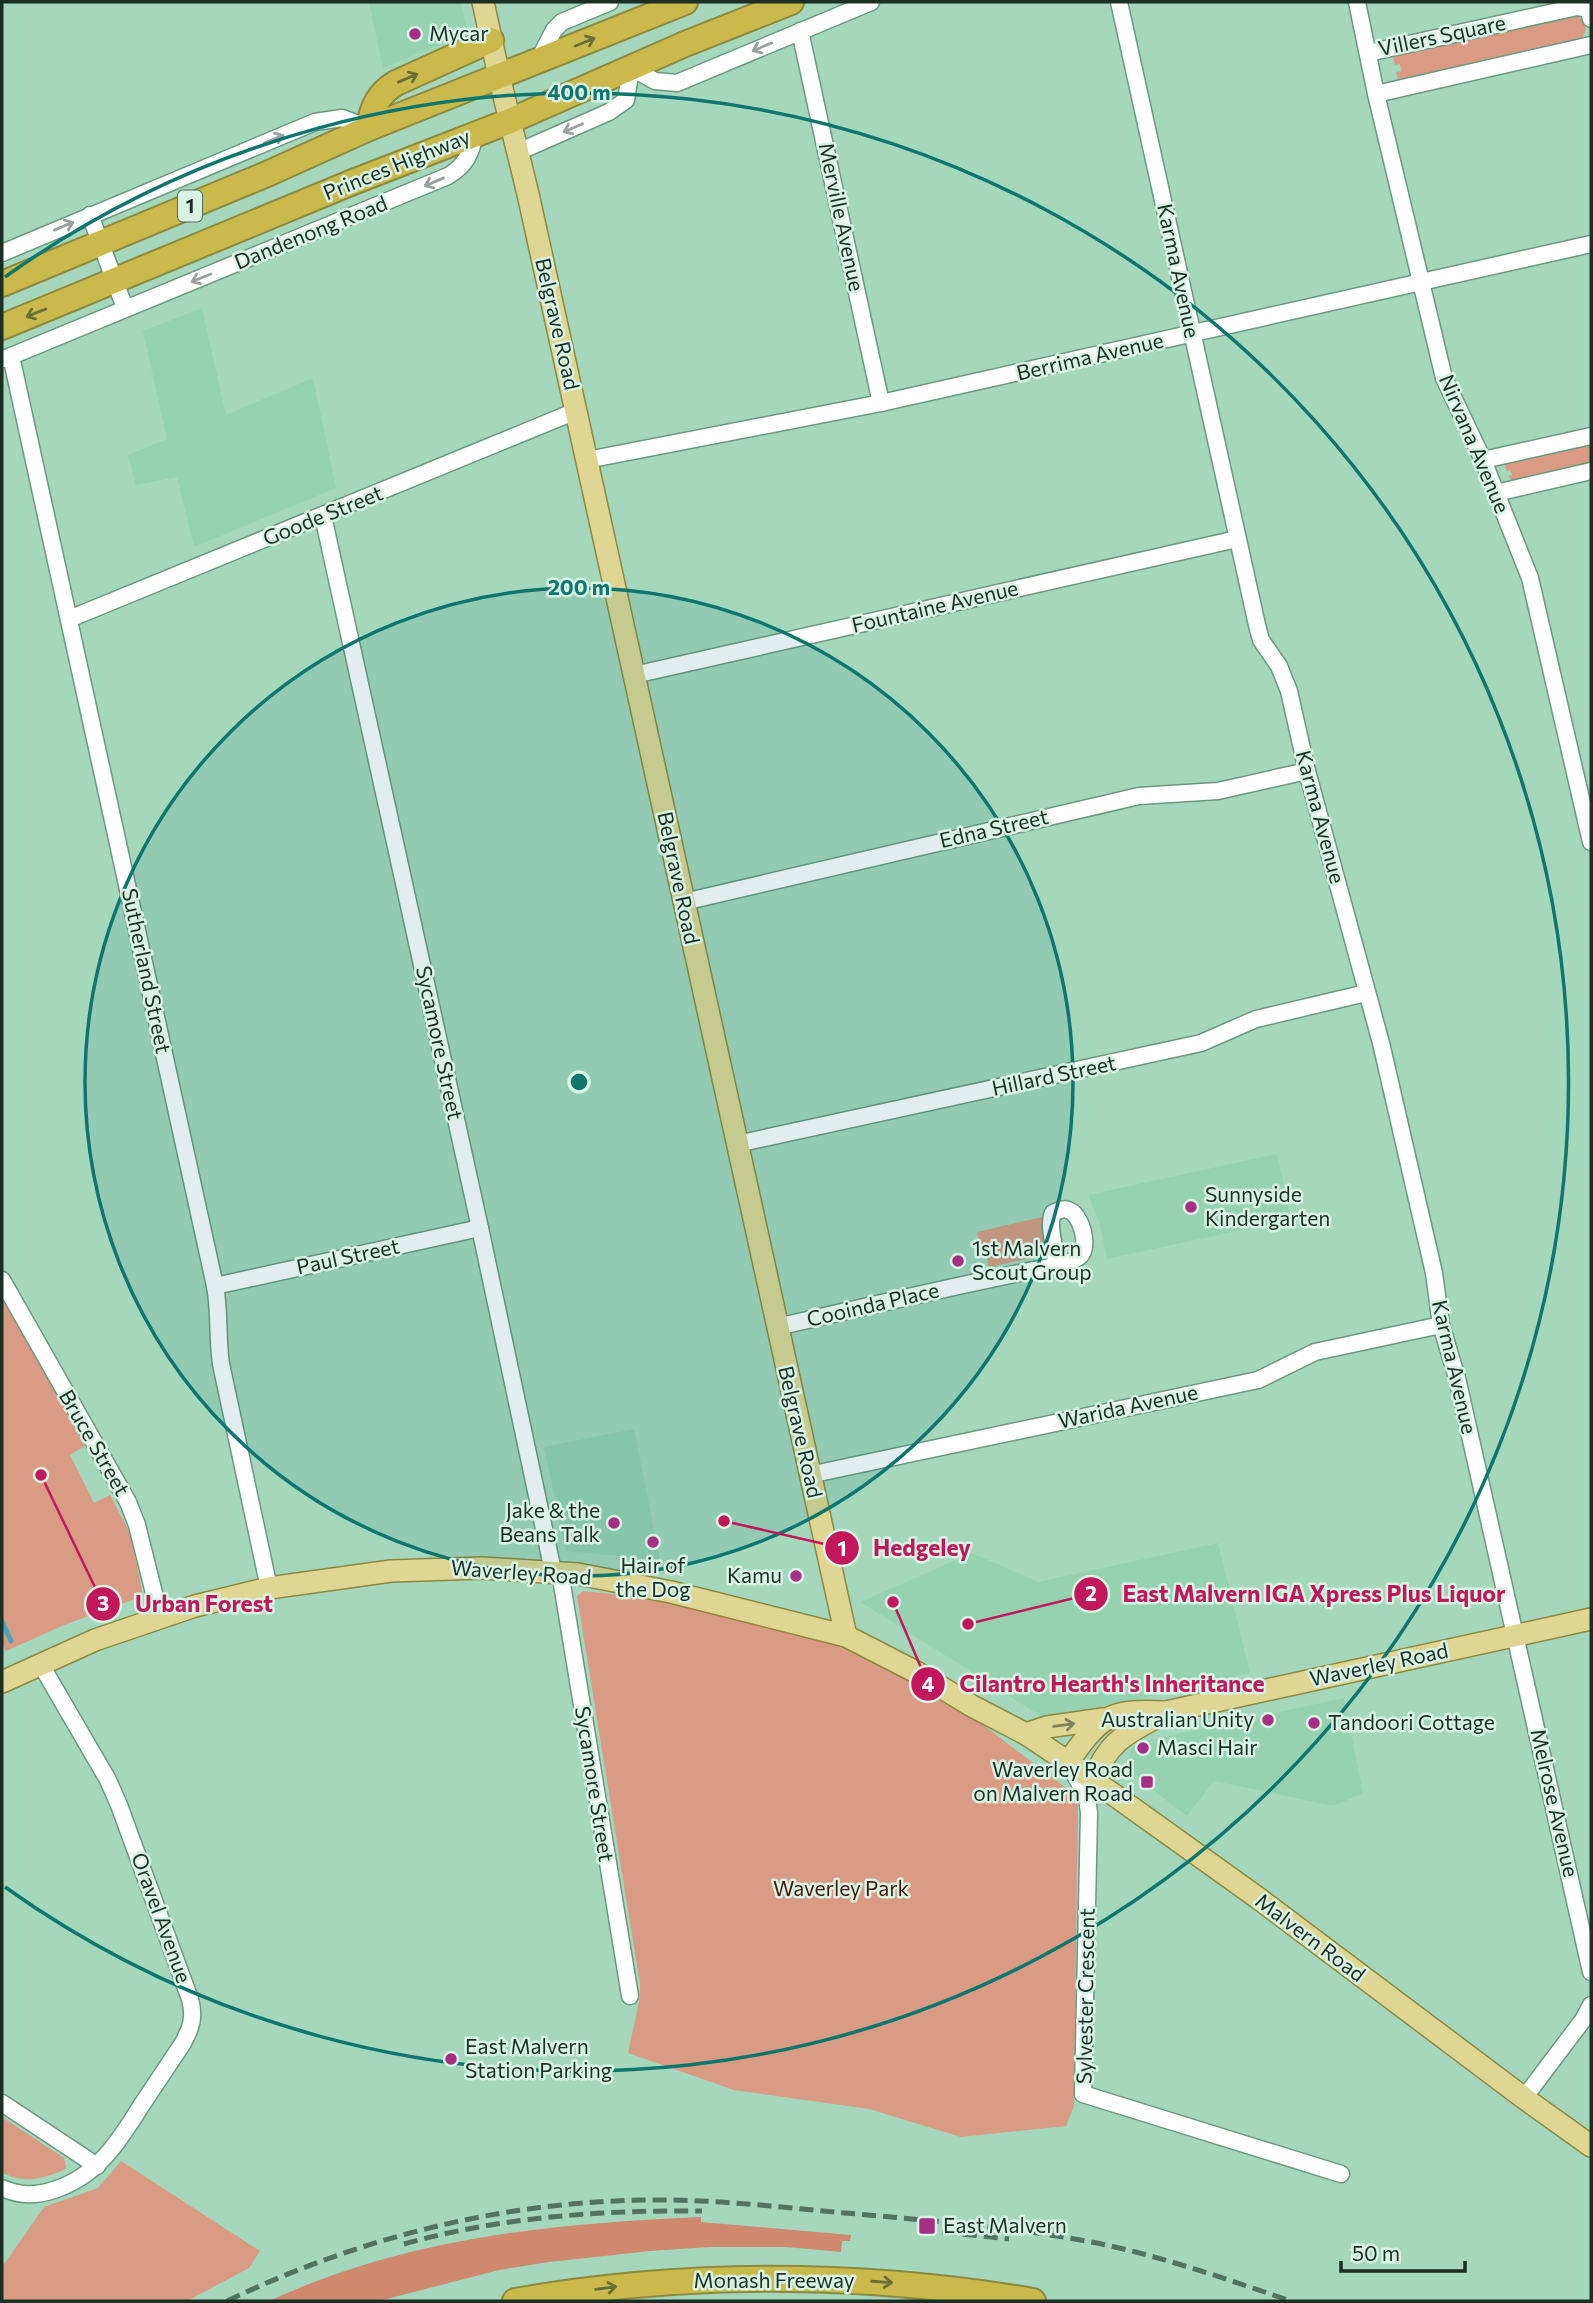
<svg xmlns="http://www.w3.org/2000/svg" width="1593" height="2303" viewBox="0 0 1593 2303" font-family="Commissioner,sans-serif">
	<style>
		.built { fill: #96d1b2 }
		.green { fill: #d99b83 }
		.forest { fill: #cf896e }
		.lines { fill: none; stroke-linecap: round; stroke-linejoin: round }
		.stream { stroke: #4aa4c0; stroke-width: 5 }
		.minor-casing { stroke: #699980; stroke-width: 19 }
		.major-casing { stroke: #8c893e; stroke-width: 24 }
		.highway-casing { stroke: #8c893e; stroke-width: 28 }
		.minor { stroke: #fff; stroke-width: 16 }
		.major { stroke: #dfd693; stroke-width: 21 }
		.highway { stroke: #c9ba4b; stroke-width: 24 }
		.rail { stroke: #527262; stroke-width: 5; stroke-dasharray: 14 7; stroke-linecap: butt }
		.oneway { stroke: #696e36 }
		.oneway2 { stroke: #98a19d }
		.oneway3 { stroke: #7d825c }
		.ring { fill: none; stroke: #0f766e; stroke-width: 3.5 }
		.poi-dot { fill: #a62e84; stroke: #d8f2e4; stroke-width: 2.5 }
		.labels { text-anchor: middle; stroke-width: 5; stroke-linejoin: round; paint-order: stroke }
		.shield { fill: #d8f2e4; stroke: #546a5e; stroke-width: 2 }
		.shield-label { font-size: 19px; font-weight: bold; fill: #1b2f25 }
		.poi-label { font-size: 21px; fill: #1b2f25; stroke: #d8f2e4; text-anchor: start }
		.street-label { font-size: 21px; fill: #1b2f25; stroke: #d8f2e4 }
		.park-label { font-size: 21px; fill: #471a07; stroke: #d8f2e4 }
		.centre { fill: #0f766e; stroke: #d8f2e4; stroke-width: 3.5 }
		.ring-label { font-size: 21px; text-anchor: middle; font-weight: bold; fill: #0f766e; stroke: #d8f2e4; stroke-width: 5; stroke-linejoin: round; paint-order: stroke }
		.leader { fill: none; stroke: #c2185b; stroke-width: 2.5 }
		.callout-dot { fill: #c2185b; stroke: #d8f2e4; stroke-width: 2.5 }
		.mark-label { font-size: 21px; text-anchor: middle; font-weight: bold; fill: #fff }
		.callout-label { font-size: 23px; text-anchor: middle; font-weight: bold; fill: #c2185b; stroke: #d8f2e4; stroke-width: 5; stroke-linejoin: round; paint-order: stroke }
	</style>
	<rect width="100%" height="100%" fill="#a5d7bd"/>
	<!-- built -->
	<g class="built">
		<path d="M369,2H461L468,33L383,68Z"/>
		<path d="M202,308L226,415L313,378L336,488L194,547L177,477L136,485L128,455L167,439L143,331Z"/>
		<path d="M1277,1154L1291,1219L1107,1259L1100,1224L1088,1195Z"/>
		<path d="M634,1429L660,1560L566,1551L544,1447Z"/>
		<path d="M1218,1543L1250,1673L1047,1720L861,1602L972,1553L1038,1582Z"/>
		<path d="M1344,1698L1363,1793L1334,1806L1214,1781L1187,1816L1129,1772L1127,1763L1132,1748L1137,1743Z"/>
	</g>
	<!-- green -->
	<g class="green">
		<path d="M1575,15L1580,17L1586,29L1581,41L1399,83L1396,72L1401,71L1400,64L1395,65L1392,53Z"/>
		<path d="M1591,442V464L1511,481L1509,476L1512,475L1510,470L1507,471L1503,462Z"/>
		<path d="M1042,1217L1050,1254L989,1267L985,1251L982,1252L977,1232Z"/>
		<path d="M2,1293L85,1446L70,1455L94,1503L110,1495L131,1535L143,1596L64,1625L6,1651L2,1644Z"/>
		<path d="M583,1591L670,1600L799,1635L844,1645L970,1715L1078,1797L1074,2106L1066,2126L961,2137L869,2109L734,2090L628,2053L640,1997V1984L577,1596Z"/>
		<path d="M2,2117L64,2158L66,2169C41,2179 28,2184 2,2173Z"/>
		<path d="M121,2161L260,2251L249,2268L187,2301H2V2267L44,2207L98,2188Z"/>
	</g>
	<!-- forest -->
	<path class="forest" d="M701,2217V2222L851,2235L850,2241H842L841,2252L786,2247H710L650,2251L549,2262L499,2270L379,2301H269C409,2237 549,2224 701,2217Z"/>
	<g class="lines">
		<!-- stream -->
		<path class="stream" d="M2,1621L11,1641"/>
		<defs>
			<g id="minor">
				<path d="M1119,2L1257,625L1261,640L1279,666L1289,691L1307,771L1381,1043L1434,1273L1441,1325L1457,1378L1591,1972"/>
				<path d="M1357,2L1376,94L1444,378L1483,460L1530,578L1591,842"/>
				<path d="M800,31L881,403"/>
				<path d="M1368,53L1577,7L1588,9L1591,19"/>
				<path d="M538,61L554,30L562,22L610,2"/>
				<path d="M1376,94L1591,45"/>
				<path d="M518,152L609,112L626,100L631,68L655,81L677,83L871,2"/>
				<path d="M90,215L125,308"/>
				<path d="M2,253L315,122L342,118L369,128"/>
				<path d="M11,356L215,1286C220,1312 217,1338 221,1364L269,1588"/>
				<path d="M4,359L448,176C466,165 471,154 475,134"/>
				<path d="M587,460L881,403L1591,244"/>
				<path d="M1483,460L1591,436"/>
				<path d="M1496,493L1591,471"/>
				<path d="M323,516L480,1228L553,1571"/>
				<path d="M69,619L576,411"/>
				<path d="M634,675L1237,539"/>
				<path d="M684,902L1139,796L1218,791L1307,771"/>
				<path d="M737,1144L1201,1043L1256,1019L1366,993"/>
				<path d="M2,1280L128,1502L137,1525L160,1617"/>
				<path d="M215,1286L480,1228"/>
				<path d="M777,1327C859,1308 941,1289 1024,1272C1036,1269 1072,1265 1080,1256C1090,1246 1081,1213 1068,1210C1063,1208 1058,1211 1053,1213C1047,1227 1056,1247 1056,1262L1051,1266"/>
				<path d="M809,1475L1258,1380L1315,1352L1441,1325"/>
				<path d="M560,1572L630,1996"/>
				<path d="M1070,1766L1087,1797L1089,1813L1083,2094L1341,2174"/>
				<path d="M1524,2098L1583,2020L1591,2005"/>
				<path d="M2,2103L97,2166"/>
				<path d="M2,2188C20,2196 35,2196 54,2190C97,2176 118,2143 141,2106C155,2085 169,2064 183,2043C191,2028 195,2017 190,1999L119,1805L108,1780L40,1663"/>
			</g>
			<g id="major">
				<path d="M483,2L499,76L528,194L846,1636"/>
				<path d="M2,1682L95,1640L195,1606L269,1588L391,1571L482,1568L578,1574L671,1592L846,1636L916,1672L972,1706L1026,1734L1068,1762L1258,1898L1524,2098L1591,2146"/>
				<path d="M1026,1734L1047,1727L1103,1719"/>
				<path d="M1068,1762C1101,1716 1108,1709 1166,1712L1591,1619"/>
				<path d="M1093,1781C1109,1738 1129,1733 1166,1712"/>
			</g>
			<g id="highway">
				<path d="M369,128C372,107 378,94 396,83L491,40"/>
				<path d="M2,284L267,174L369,128L685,2"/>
				<path d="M2,327L353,182L510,121L685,44L791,2"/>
				<path d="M515,2301C687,2271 861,2272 1033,2301"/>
			</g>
		</defs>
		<!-- minor casing -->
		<use href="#minor" class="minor-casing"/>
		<!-- major casing -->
		<use href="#major" class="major-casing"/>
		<!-- highway casing -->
		<use href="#highway" class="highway-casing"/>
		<!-- minor -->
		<use href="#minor" class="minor"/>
		<!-- major -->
		<use href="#major" class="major"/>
		<!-- highway -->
		<use href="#highway" class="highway"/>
		<!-- rail -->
		<g class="rail">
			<path d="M942,2232L1009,2239"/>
			<path d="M404,2244C500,2217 602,2210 702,2211"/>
			<path d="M227,2301C367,2234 516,2198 672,2200C734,2201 796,2209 857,2214C934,2221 1010,2227 1086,2241C1156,2254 1223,2278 1291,2301"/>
		</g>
	</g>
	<!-- one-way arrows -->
	<defs><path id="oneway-shaft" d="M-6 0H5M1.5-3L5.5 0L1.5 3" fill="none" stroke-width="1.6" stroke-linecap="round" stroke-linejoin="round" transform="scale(1.75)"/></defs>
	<g class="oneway">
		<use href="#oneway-shaft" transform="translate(585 42) rotate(-22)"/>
		<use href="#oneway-shaft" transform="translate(408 78) rotate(-23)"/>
		<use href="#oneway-shaft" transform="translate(36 313) rotate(158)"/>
		<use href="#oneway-shaft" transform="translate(882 2282) rotate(4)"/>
		<use href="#oneway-shaft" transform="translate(606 2288) rotate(-7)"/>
	</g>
	<g class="oneway2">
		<use href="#oneway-shaft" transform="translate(762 47) rotate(157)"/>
		<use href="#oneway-shaft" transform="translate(573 128) rotate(156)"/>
		<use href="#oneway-shaft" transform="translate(274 139) rotate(-22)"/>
		<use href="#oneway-shaft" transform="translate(434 182) rotate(157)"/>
		<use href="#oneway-shaft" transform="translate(64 226) rotate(-23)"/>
		<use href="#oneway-shaft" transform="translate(201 278) rotate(158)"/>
	</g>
	<use class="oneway3" href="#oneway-shaft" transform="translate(1064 1725) rotate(-7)"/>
	<!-- distance rings -->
	<circle cx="579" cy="1082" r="494" fill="#0f766e" fill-opacity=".12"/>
	<g class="ring">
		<circle cx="579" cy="1082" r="494"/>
		<path d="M5 277A989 989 0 1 1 5 1887"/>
	</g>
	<!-- markers -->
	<g class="poi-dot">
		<circle cx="415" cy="34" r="7"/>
		<circle cx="1191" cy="1207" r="7"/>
		<circle cx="958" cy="1261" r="7"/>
		<circle cx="614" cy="1523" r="7"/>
		<circle cx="653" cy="1542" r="7"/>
		<circle cx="796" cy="1576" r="7"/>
		<circle cx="1268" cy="1720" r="7"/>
		<circle cx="1314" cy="1723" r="7"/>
		<circle cx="1143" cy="1748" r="7"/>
		<rect x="1140" y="1775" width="14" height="14" rx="3.5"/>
		<circle cx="451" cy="2059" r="7"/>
		<rect x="918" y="2217" width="18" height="18" rx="3.5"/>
	</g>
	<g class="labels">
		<!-- shield labels -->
		<rect class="shield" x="178" y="190.5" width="24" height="31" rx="5"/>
		<g class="shield-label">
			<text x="190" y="213">1</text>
		</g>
		<!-- poi labels -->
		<g class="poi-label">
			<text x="429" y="41">Mycar</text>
			<text x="1205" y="1202">Sunnyside<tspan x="1205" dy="24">Kindergarten</tspan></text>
			<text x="972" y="1256">1st Malvern<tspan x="972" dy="24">Scout Group</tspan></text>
			<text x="600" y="1518" text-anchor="end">Jake &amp; the<tspan x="600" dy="24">Beans Talk</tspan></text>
			<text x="653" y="1573" text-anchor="middle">Hair of<tspan x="653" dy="24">the Dog</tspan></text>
			<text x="782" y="1583" text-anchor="end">Kamu</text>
			<text x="1254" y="1727" text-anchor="end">Australian Unity</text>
			<text x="1328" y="1730">Tandoori Cottage</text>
			<text x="1157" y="1755">Masci Hair</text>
			<text x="1133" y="1777" text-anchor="end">Waverley Road<tspan x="1133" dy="24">on Malvern Road</tspan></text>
			<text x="465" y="2054">East Malvern<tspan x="465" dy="24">Station Parking</tspan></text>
			<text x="943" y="2233">East Malvern</text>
		</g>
		<!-- street labels -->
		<g class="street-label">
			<text transform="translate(1442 36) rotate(-12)" y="7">Villers Square</text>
			<text transform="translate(397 165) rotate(-22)" y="7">Princes Highway</text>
			<text transform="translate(841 217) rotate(78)" y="7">Merville Avenue</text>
			<text transform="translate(311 233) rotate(-22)" y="7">Dandenong Road</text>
			<text transform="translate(1178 271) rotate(78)" y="7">Karma Avenue</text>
			<text transform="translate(557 324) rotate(77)" y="7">Belgrave Road</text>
			<text transform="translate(1090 357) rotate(-13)" y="7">Berrima Avenue</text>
			<text transform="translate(1474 444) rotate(67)" y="7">Nirvana Avenue</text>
			<text transform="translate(323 516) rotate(-22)" y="7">Goode Street</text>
			<text transform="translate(935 607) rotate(-13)" y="7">Fountaine Avenue</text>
			<text transform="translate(1320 817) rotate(75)" y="7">Karma Avenue</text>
			<text transform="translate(994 829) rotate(-13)" y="7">Edna Street</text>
			<text transform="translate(678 878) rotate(78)" y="7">Belgrave Road</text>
			<text transform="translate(146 971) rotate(78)" y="7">Sutherland Street</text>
			<text transform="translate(439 1043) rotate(78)" y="7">Sycamore Street</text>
			<text transform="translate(1054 1076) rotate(-12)" y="7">Hillard Street</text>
			<text transform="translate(348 1257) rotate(-12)" y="7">Paul Street</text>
			<text transform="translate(873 1305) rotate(-13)" y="7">Cooinda Place</text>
			<text transform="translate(1454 1367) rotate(77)" y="7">Karma Avenue</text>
			<text transform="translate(1128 1407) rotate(-12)" y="7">Warida Avenue</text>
			<text transform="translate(800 1432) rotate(77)" y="7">Belgrave Road</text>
			<text transform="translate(94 1443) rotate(60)" y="7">Bruce Street</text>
			<text transform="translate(521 1573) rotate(4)" y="7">Waverley Road</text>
			<text transform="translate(1379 1665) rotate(-12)" y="7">Waverley Road</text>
			<text transform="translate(594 1784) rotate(81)" y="7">Sycamore Street</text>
			<text transform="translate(1554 1803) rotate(77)" y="7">Melrose Avenue</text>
			<text transform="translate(161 1918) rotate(70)" y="7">Oravel Avenue</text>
			<text transform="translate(1310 1938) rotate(37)" y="7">Malvern Road</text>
			<text transform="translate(1086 1996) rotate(-89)" y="7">Sylvester Crescent</text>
			<text x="774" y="2288">Monash Freeway</text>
		</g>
		<!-- park labels -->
		<g class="park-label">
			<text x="841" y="1896">Waverley Park</text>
		</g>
	</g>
	<circle cx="579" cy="1082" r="10" class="centre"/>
	<g class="ring-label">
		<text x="579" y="100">400 m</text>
		<text x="579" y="595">200 m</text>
	</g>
	<!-- callouts -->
	<path class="leader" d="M724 1521L842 1548M968 1624L1091 1594M41 1475L103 1604M893 1602L928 1684"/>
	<g class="callout-dot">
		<circle cx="724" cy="1521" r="7"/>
		<circle cx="968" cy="1624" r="7"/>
		<circle cx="41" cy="1475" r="7"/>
		<circle cx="893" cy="1602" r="7"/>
		<circle cx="842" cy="1548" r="18"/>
		<circle cx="1091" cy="1594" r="18"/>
		<circle cx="103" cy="1604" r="18"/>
		<circle cx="928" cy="1684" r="18"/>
	</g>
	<g class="mark-label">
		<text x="842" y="1556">1</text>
		<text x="1091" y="1601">2</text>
		<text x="103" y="1611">3</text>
		<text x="928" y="1692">4</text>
	</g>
	<g class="callout-label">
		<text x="922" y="1556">Hedgeley</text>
		<text x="1314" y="1602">East Malvern IGA Xpress Plus Liquor</text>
		<text x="204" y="1612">Urban Forest</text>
		<text x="1112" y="1692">Cilantro Hearth's Inheritance</text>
	</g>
	<!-- border -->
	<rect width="1593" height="2303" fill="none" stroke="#1b2f25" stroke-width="7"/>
	<!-- scale -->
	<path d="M1341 2261v10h124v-10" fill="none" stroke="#1b2f25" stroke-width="3.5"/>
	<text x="1352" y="2261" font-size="21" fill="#1b2f25" stroke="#d8f2e4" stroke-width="5" paint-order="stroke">50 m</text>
</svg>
